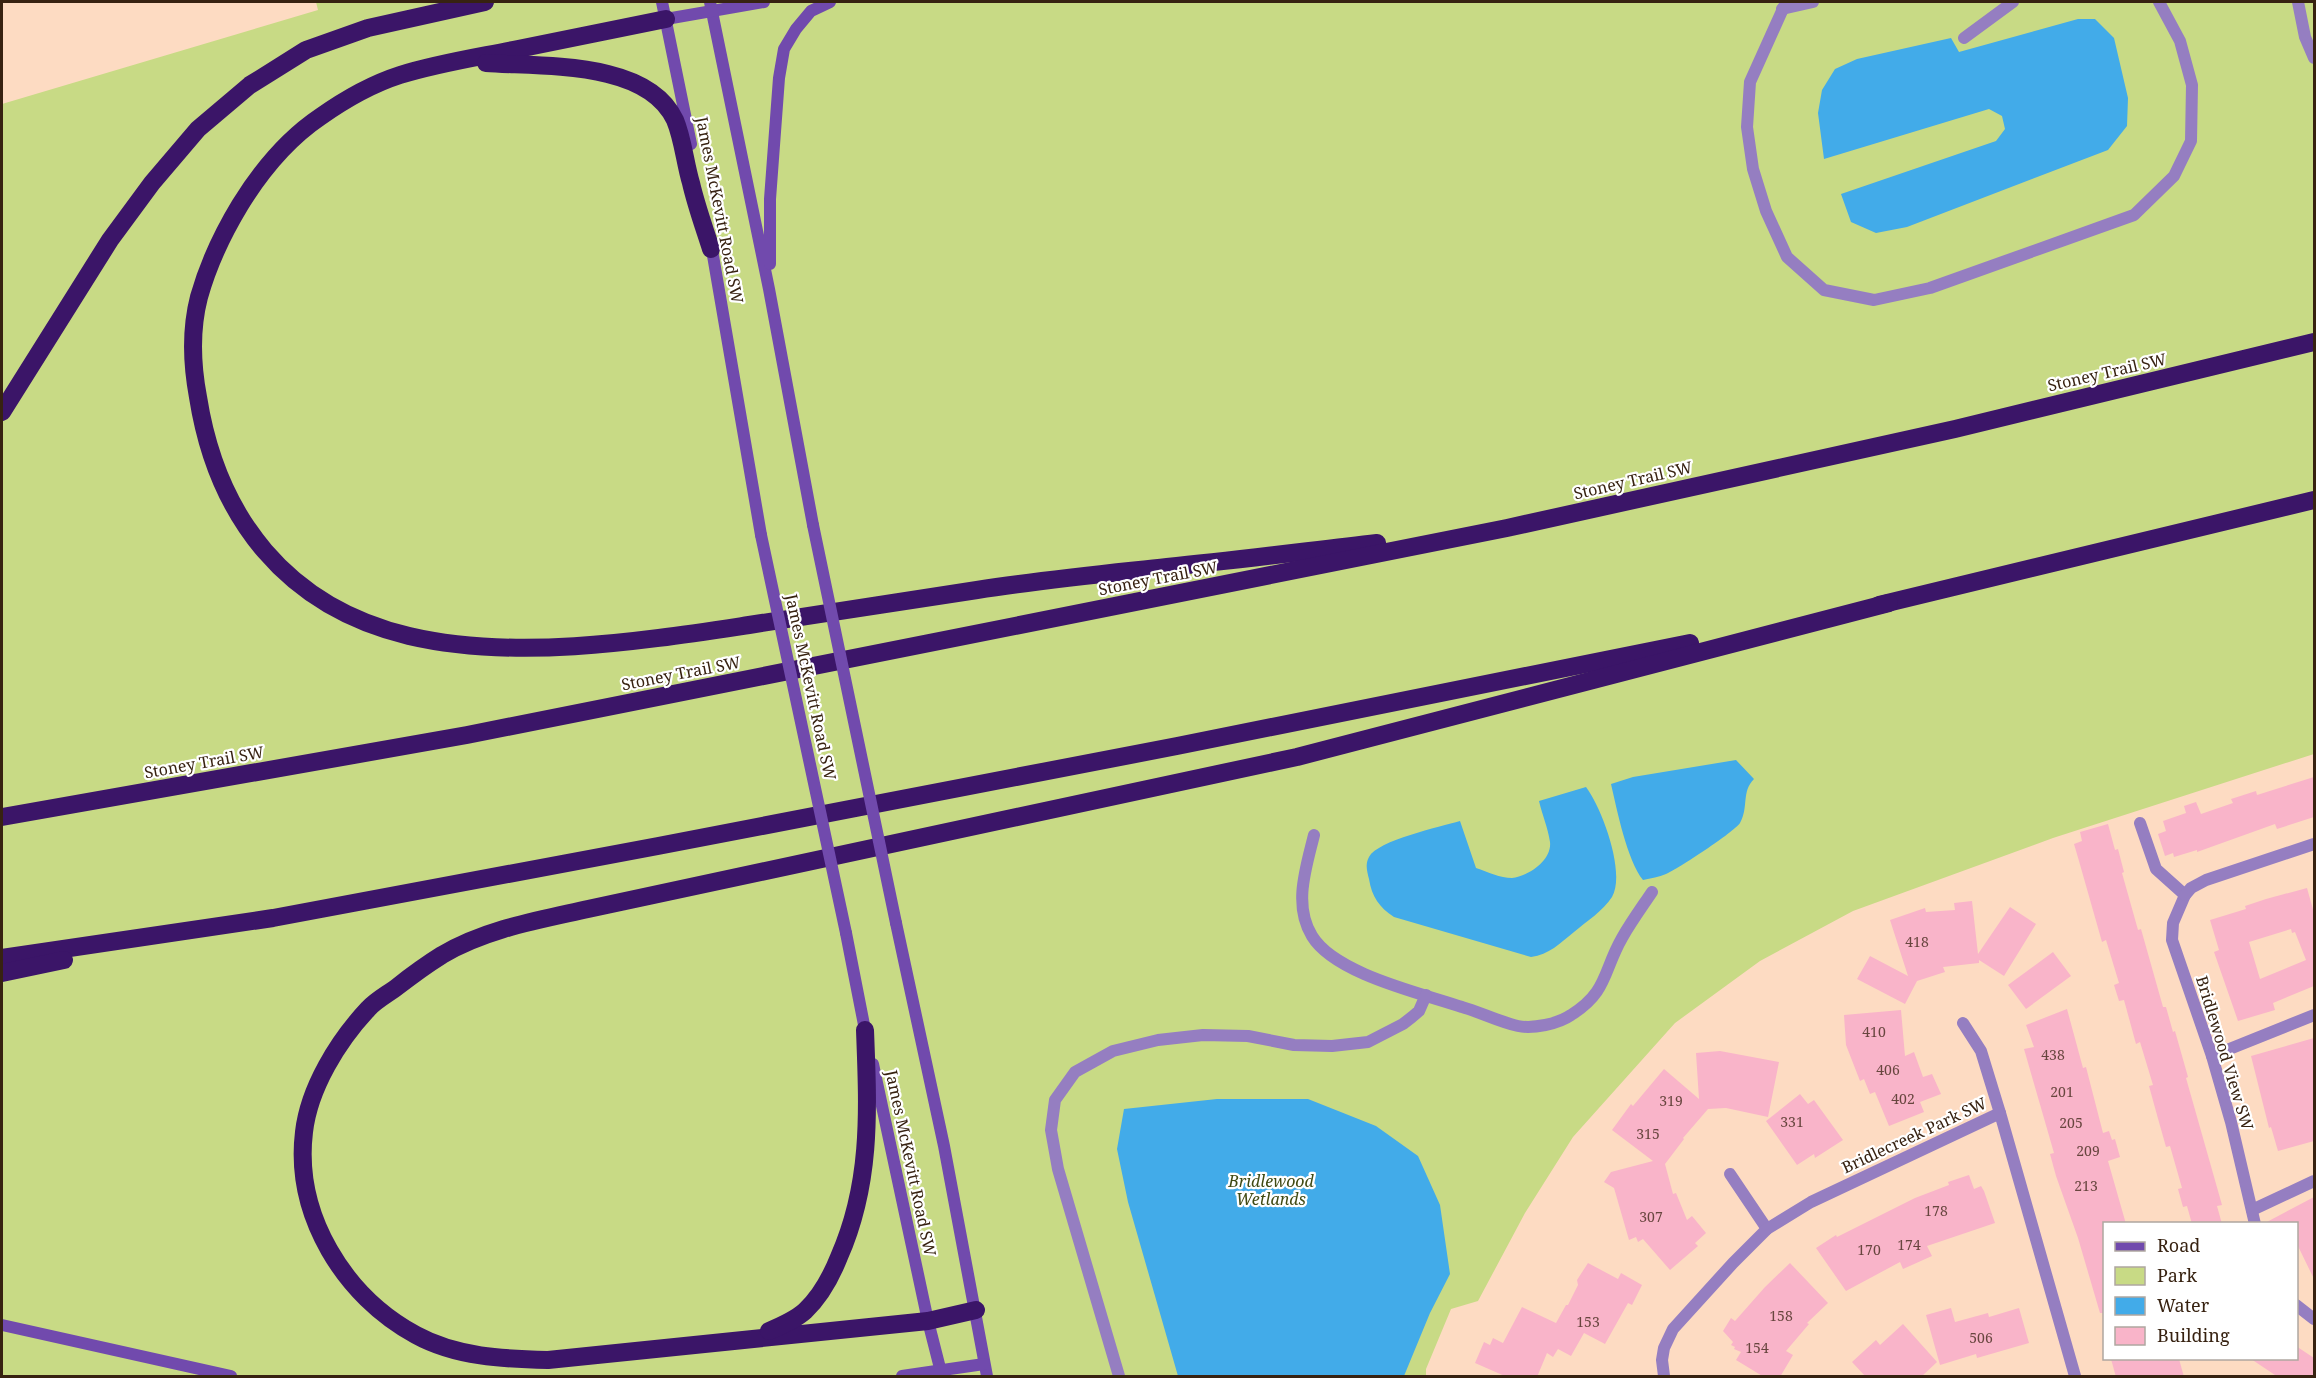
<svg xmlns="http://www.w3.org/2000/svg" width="2316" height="1378" viewBox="0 0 2316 1378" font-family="'Noto Serif',serif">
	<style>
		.green { fill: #c8da85 }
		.water { fill: #42abe9 }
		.building { fill: #f9b4c9; fill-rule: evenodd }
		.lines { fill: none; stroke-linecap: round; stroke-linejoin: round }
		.lane { stroke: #957ec1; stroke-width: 12 }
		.street { stroke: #957ec1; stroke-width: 12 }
		.secondary { stroke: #714aad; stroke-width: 12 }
		.highway { stroke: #3b1568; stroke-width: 18 }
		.secondary-bridge { stroke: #714aad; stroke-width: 12 }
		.labels { text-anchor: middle; stroke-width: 4.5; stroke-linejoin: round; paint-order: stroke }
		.number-label { font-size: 14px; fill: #68463f }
		.street-label { font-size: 16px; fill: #372211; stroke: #fff }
		.park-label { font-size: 16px; font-style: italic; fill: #404a13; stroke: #fff }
	</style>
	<rect width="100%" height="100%" fill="#fddbc2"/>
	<!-- green -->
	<path class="green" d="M316,2H2314V754L2053,838L1853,911L1760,961L1675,1023L1573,1137L1525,1213L1478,1301L1451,1309L1426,1369V1376H2V104L318,10Z"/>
	<!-- water -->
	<g class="water">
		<path d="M2078,19H2095L2114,38L2128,98L2127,126L2108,150L1907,227L1876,233L1851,222L1841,194L1996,141L2005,129L2002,116L1989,109L1824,159L1818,113L1822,90L1835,69L1857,59L1951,38L1959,52Z"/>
		<path d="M1736,760L1754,779C1741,792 1749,807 1740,823C1734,832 1678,869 1666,874C1659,877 1651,878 1643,880C1627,860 1617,810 1611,784L1633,777Z"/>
		<path d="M1586,787C1602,808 1626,873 1612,897C1603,911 1587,921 1574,932C1560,943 1549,955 1531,957L1394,917C1379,907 1372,897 1369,879C1367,871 1365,864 1369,857C1378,840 1440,827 1460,821L1476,868C1488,872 1500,878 1512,878C1529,876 1552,860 1550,842C1548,828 1542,814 1539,801Z"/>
		<path d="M1217,1099H1308L1376,1126L1418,1156L1440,1205L1450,1274L1430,1313L1404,1376H1178L1128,1202L1117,1149L1124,1109Z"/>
	</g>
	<!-- building -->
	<g class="building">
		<path d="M2314,777V817L2277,829L2275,824L2197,852V850L2174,857L2173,853L2165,856L2158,834L2166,831L2163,821L2186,813L2184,806L2196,802L2201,814L2233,803L2231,799L2256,791L2257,795Z"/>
		<path d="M2108,824L2115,850L2118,849L2124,872L2122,873L2138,930L2141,929L2163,1007H2166L2173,1032L2175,1031L2188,1077L2186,1078L2222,1205L2217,1206L2222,1224H2192L2187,1206L2183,1207L2178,1189L2182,1188L2170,1146L2166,1147L2157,1115L2149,1086L2153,1085L2140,1042L2136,1044L2124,1000L2119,1001L2114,985L2119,983L2106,940L2102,942L2079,861L2074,844L2082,841L2080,832Z"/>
		<path d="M2307,888L2314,913V986L2273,1003L2275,1010L2238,1021L2214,952L2219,950L2210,920L2246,909L2245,906L2266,899ZM2291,929L2292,933L2295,932L2306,960L2260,979L2249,942Z"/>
		<path d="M1972,901L1978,954L2010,907L2036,924L2004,976L1979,960V963L1943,967L1945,972L1917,981L1905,1004L1857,979L1870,956L1908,976L1890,920L1925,908L1926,912L1955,910L1954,903Z"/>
		<path d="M2053,952L2071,976L2026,1009L2008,985Z"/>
		<path d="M2067,1009L2083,1068L2086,1067L2103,1133L2109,1131L2112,1140L2115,1139L2120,1157L2108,1161L2126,1224H2104V1313H2100L2078,1238L2056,1176L2050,1154L2054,1153L2024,1049L2034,1047L2026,1025Z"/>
		<path d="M1901,1010L1905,1056L1914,1052L1923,1077L1932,1074L1941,1094L1920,1102L1924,1112L1889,1126L1875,1092L1870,1094L1864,1079L1860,1081L1846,1045L1844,1015Z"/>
		<path d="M2314,1038V1141L2278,1151L2271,1127L2269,1128L2251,1056Z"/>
		<path d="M1720,1051L1779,1062L1768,1117L1726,1108L1708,1109L1683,1138L1684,1139L1665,1164L1673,1194L1676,1193L1687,1220L1692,1216L1706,1233L1695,1243L1698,1246L1670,1270L1643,1239L1638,1242L1636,1237L1629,1240L1614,1188L1604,1182L1611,1172L1653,1161L1612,1130L1631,1104L1633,1106L1664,1069L1699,1099L1696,1053Z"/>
		<path d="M1800,1094L1808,1104L1814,1100L1843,1140L1815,1158L1814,1154L1797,1165L1766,1121Z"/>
		<path d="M1969,1175L1974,1189L1981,1186L1984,1191L1995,1223L1927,1246L1932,1256L1903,1269L1900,1262L1846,1291L1816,1248L1836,1235L1837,1237L1915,1198L1949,1185L1948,1182Z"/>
		<path d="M2314,1197V1279L2296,1242V1224H2263Z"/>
		<path d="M1588,1263L1618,1279L1621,1273L1642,1285L1632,1305L1628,1303L1605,1344L1584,1333L1571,1356L1558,1349L1553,1357L1547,1353L1537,1377H1507L1475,1363L1484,1342L1490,1345L1493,1338L1503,1343L1522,1307L1556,1323L1566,1305H1568L1578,1285L1577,1280Z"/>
		<path d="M1790,1263L1828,1303L1807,1323L1809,1324L1786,1351L1793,1355L1780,1377H1764L1736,1360L1741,1352L1734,1349L1735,1347L1731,1345L1733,1342L1723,1331L1731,1318L1735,1321L1765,1287Z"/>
		<path d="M1951,1308L1955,1322L1988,1313L1989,1317L2019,1308L2029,1343L1977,1358L1976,1354L1940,1365L1926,1315Z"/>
		<path d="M1903,1324L1937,1362L1921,1377H1866L1852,1362L1876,1340L1880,1345Z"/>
		<path d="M2296,1346L2314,1358V1377H2278L2251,1359H2296Z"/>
		<path d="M2111,1359H2179L2184,1377H2116Z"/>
	</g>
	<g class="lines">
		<!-- lane -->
		<g class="lane">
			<path d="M1786,2L1750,82L1747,127L1753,169L1766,211L1787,257L1824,290L1874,300L1930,288L2134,215L2174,176L2191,141L2192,85L2180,41L2159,2"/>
			<path d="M2298,2L2305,37L2314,58"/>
			<path d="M1782,9L1813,2"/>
			<path d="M1964,38L2013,2"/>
			<path d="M2140,823L2156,869L2185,895L2173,923L2172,940L2212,1056L2231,1122L2255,1224"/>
			<path d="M1314,835C1306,868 1293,905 1312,936C1335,974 1421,993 1462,1007C1480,1012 1499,1022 1518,1026C1533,1029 1558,1024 1571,1015C1608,992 1603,971 1622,938C1631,922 1642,907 1652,892"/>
			<path d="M2185,895L2191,888L2206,880L2314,844"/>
			<path d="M2212,1056L2314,1015"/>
			<path d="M2252,1210L2314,1181"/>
			<path d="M2296,1305L2314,1319"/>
			<path d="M1119,1376L1058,1169L1051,1130L1055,1100L1075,1072L1113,1051L1158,1040L1203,1035L1248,1036L1294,1045L1332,1046L1368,1042L1403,1024L1412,1017L1419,1011L1426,995"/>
		</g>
		<!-- street -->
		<g class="street">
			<path d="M1963,1023L1981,1051L2000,1113"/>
			<path d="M1730,1174L1767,1229"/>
			<path d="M1664,1376L1662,1360L1664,1348L1673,1329L1733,1263L1767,1229L1811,1202L2000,1113L2075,1376"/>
		</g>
		<!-- secondary -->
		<g class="secondary">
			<path d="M662,2L691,144"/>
			<path d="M710,2L769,289L813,525"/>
			<path d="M666,19L764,2"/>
			<path d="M711,244L761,535"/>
			<path d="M770,264V199L779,78L784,49L796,29L811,11L830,2"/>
			<path d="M896,923L944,1146L987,1376"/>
			<path d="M846,933L866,1035"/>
			<path d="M873,1064L928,1321L942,1376"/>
			<path d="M2,1325L231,1376"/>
			<path d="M902,1376L984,1364"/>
		</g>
		<!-- highway -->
		<g class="highway">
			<path d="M666,19C617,29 567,39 518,49C479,57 438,63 400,75C372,84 344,100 320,117C286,140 261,171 240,205C223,233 208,265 199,297C191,328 192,365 198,397C217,518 287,607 409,636C516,661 642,641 749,625C825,613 901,601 977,590C1041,580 1103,574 1167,567C1237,560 1307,551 1377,543"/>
			<path d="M486,63C542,67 647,60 675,120C683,139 685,163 691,183C696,205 704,227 711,249"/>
			<path d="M2,412L110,240L152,183L198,129L250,85L306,50L368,28L485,2"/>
			<path d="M1879,605L2314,500"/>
			<path d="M2,817L467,735L1507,528L1955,429L2314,342"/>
			<path d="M2,958L273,918L658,846L1177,746L1690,643"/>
			<path d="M2,973L64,960"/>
			<path d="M976,1310L928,1321L548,1360C504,1359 456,1357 416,1335C344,1296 294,1215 304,1132C309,1088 338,1041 368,1009C376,1000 388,994 397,987C411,976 426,965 442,955C486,929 539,920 588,909L1297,757L1889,603"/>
			<path d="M769,1331C781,1326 795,1320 805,1311C821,1296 831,1277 839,1257C872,1182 868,1110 865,1030"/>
		</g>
		<!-- secondary-bridge -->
		<g class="secondary-bridge">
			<path d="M813,525L896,923"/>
			<path d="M761,535L846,933"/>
		</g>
	</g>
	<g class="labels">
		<!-- number labels -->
		<g class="number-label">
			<text x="1917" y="947">418</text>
			<text x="1874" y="1037">410</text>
			<text x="2053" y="1060">438</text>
			<text x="1888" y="1075">406</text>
			<text x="2062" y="1097">201</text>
			<text x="1903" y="1104">402</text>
			<text x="1671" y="1106">319</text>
			<text x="1792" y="1127">331</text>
			<text x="2071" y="1128">205</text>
			<text x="1648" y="1139">315</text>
			<text x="2088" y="1156">209</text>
			<text x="2086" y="1191">213</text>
			<text x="1936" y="1216">178</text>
			<text x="1651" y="1222">307</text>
			<text x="1909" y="1250">174</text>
			<text x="1869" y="1255">170</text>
			<text x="1781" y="1321">158</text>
			<text x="1588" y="1327">153</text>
			<text x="1981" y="1343">506</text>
			<text x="1757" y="1353">154</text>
		</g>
		<!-- street labels -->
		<g class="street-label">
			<text transform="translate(720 210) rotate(79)" y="6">James McKevitt Road SW</text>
			<text transform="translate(2107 372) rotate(-13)" y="6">Stoney Trail SW</text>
			<text transform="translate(1633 480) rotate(-13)" y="6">Stoney Trail SW</text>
			<text transform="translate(1158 578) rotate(-11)" y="6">Stoney Trail SW</text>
			<text transform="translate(681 673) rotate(-11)" y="6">Stoney Trail SW</text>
			<text transform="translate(811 687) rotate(78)" y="6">James McKevitt Road SW</text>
			<text transform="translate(204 762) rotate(-10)" y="6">Stoney Trail SW</text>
			<text transform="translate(2225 1053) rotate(73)" y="6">Bridlewood View SW</text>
			<text transform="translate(1914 1135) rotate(-25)" y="6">Bridlecreek Park SW</text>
			<text transform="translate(911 1163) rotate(78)" y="6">James McKevitt Road SW</text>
		</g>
		<!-- park labels -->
		<g class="park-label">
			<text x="1271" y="1187">Bridlewood<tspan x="1271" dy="18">Wetlands</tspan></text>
		</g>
	</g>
	<!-- border -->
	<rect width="2316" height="1378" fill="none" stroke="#372211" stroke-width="6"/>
	<!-- legend -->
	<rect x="2103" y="1222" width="195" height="138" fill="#ffffff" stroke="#afa7a0" stroke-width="1.5"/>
	<rect x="2115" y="1242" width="30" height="9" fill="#714aad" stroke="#afa7a0" stroke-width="1.5"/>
	<text x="2157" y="1252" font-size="18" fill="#372211">Road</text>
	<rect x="2115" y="1267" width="30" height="18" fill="#c8da85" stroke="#afa7a0" stroke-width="1.5"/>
	<text x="2157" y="1282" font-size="18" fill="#372211">Park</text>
	<rect x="2115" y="1297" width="30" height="18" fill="#42abe9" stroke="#afa7a0" stroke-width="1.5"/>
	<text x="2157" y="1312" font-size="18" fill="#372211">Water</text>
	<rect x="2115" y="1327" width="30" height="18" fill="#f9b4c9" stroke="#afa7a0" stroke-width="1.5"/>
	<text x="2157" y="1342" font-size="18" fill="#372211">Building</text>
</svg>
